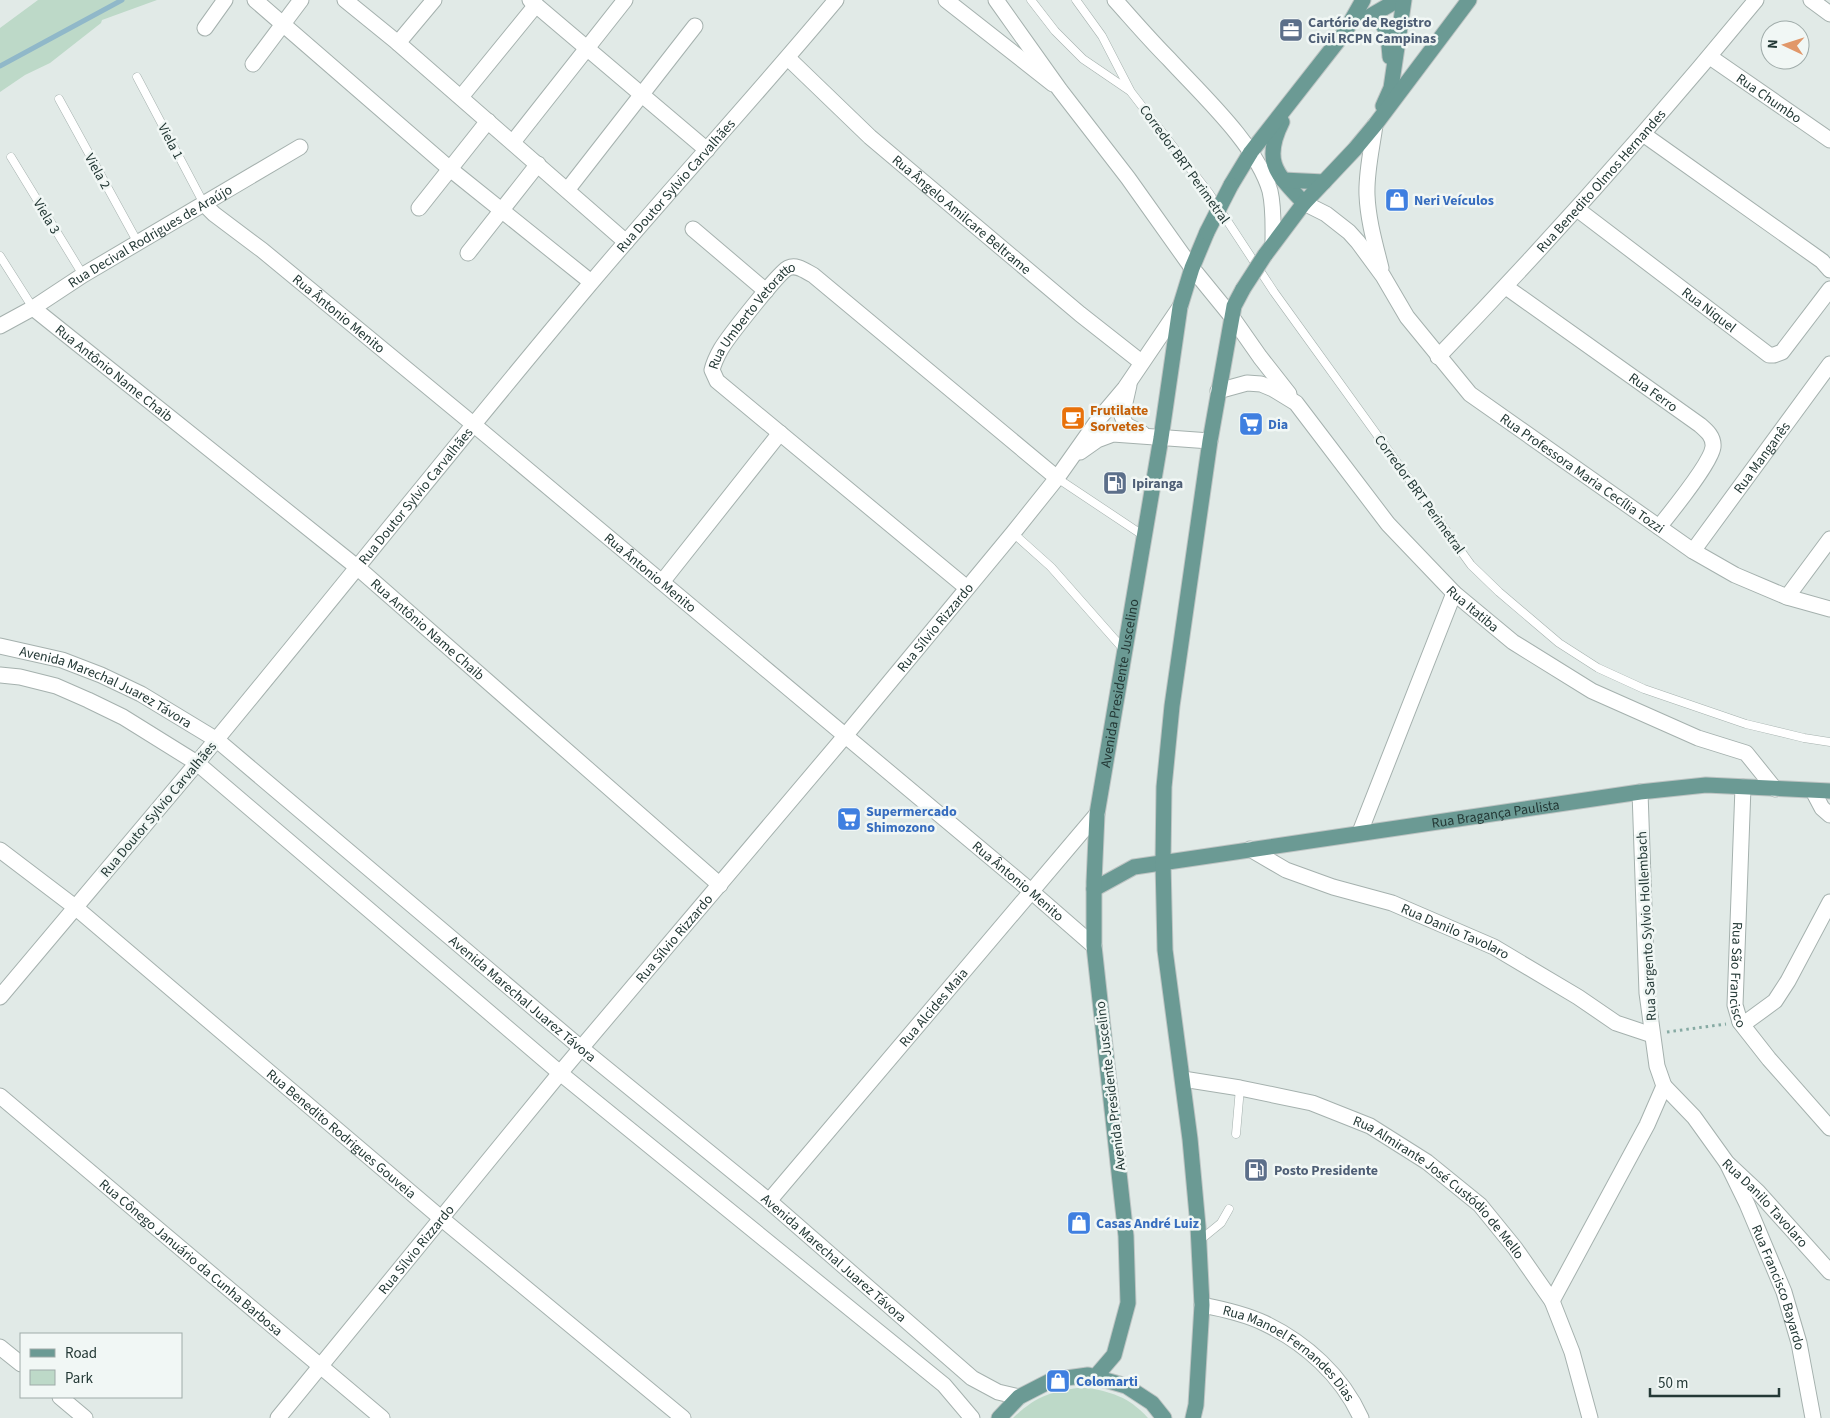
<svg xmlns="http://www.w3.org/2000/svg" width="1830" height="1418" viewBox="0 0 1830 1418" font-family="'Source Sans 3',sans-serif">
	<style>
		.green { fill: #bdd9c8 }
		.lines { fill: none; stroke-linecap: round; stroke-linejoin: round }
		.stream { stroke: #90b8c9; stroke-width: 5 }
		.service-casing { stroke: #a5b1ae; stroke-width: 9 }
		.minor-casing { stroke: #a5b1ae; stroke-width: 17 }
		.tertiary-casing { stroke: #a5b1ae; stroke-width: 17 }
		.primary-casing { stroke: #bdc4c3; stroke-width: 17 }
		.path { stroke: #86aaa3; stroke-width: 3; stroke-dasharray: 2.5 4; stroke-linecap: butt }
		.service { stroke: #fff; stroke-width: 8 }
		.minor { stroke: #fff; stroke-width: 15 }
		.tertiary { stroke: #fff; stroke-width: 15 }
		.primary { stroke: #6b9a94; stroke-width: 15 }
		.primary-bridge-casing { stroke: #bdc4c3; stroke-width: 17; stroke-linecap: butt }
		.primary-bridge { stroke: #6b9a94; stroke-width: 15 }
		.labels { text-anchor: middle; stroke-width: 5; stroke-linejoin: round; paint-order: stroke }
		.service-label { font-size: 14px; font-weight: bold; fill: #4e5e75; stroke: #f1f7f5; text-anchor: start }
		.street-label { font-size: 14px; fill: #243936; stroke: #f1f7f5 }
		.shop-label { font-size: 14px; font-weight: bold; fill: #366cbe; stroke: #f1f7f5; text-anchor: start }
		.food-label { font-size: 14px; font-weight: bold; fill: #c56008; stroke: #f1f7f5; text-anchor: start }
	</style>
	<rect width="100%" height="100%" fill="#e1eae7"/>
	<!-- green -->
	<g class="green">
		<path d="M38,0H157L102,20L101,23L50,63L25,75L0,92V28Z"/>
		<path d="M1083,1387C1111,1392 1128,1396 1148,1418H1013C1037,1395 1051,1392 1083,1387Z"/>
	</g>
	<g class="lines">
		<!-- stream -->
		<path class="stream" d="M0,66L122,0"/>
		<defs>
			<g id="service">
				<path d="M1031,0L1055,31L1083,59L1130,91"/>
				<path d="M1076,0L1102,36L1131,92L1209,193L1274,292L1471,565L1499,592L1559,643L1598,668L1644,689L1746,724L1804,738L1830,742"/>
				<path d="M137,77L204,204"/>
				<path d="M59,99L138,243"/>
				<path d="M11,157L83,275"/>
				<path d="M0,256L33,308"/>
				<path d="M1057,478L1144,536"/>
				<path d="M1013,533L1051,567L1125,651"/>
				<path d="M1236,1134L1240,1088"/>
				<path d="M1199,1241L1221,1223L1229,1209"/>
			</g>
			<g id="minor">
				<path d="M255,0L450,169L591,282"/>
				<path d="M345,0L398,43L626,242"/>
				<path d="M530,0L707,150"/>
				<path d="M946,0L1053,84"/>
				<path d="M1811,0L1830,14"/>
				<path d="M205,28L225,0"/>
				<path d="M398,43L434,0"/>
				<path id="s1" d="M1710,57L1830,140"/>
				<path id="s2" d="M788,58L870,137L1080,314L1141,362"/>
				<path d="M253,64L301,0"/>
				<path d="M461,97L536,5"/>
				<path d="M1375,125C1372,148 1366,172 1367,195C1368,220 1375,244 1381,268"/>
				<path d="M1643,134L1822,261L1830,270"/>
				<path d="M513,142L625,0"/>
				<path d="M568,189L695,26"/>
				<path id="s3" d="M1304,203L1326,214L1349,232L1358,242L1383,276L1407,317L1470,394L1693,551L1735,575L1787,597L1830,609"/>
				<path id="s4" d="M204,204L214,214L262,250L473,424L1032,892L1094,946"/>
				<path d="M419,208L488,121"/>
				<path id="s5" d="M1577,209L1769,355H1774L1782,352L1830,289"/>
				<path d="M693,229L766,291"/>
				<path d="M468,253L538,164"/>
				<path id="s6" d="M1506,287L1700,425C1707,431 1714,437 1713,447C1711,463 1671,512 1659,527"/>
				<path id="s7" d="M33,308L358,568L720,885"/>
				<path d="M1232,317L1260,357L1289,394"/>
				<path id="s8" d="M0,326L33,308L83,275L300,147"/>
				<path id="s9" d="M1438,357C1549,242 1655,123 1756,0"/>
				<path id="s10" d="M1218,391L1247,383L1261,384L1273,389L1296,403L1388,524L1454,593L1513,642L1592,691L1698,738L1746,753L1775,789"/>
				<path id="s11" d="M1693,551L1830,364"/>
				<path d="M662,582L780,433"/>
				<path id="s12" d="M967,588L717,381L712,370C714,362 717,356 721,349C728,337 779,272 788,268C797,264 805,271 813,275L1057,478"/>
				<path d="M1787,597L1830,539"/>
				<path id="s13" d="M1743,787L1735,1005L1740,1022L1769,1059L1830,1128"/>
				<path d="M1813,791L1822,808L1830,815"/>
				<path d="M1360,832L1454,593"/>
				<path id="s14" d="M1250,849L1286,870L1333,887L1392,903L1494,947L1578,997L1616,1023L1652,1035"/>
				<path id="s15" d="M0,850L75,907L442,1219L683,1418"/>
				<path d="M0,997L197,763"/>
				<path d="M1740,1022L1749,1020L1775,1001L1788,981L1830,902"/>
				<path id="s16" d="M1183,1079L1240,1088L1312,1103L1370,1126L1427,1162L1480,1205L1515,1248L1552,1301L1572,1352L1590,1418"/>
				<path id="s17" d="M1664,1086L1694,1117L1727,1163L1758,1192L1830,1272"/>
				<path id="s18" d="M0,1096L382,1418"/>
				<path id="s19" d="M1727,1163L1747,1204L1784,1292L1799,1343L1813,1418"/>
				<path id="s20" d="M769,1201L1097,814"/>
				<path d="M1552,1301L1647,1125L1664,1086L1657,1066L1647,993L1640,792"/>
				<path id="s21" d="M1202,1305C1223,1309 1245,1314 1264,1323C1306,1343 1342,1376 1361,1418"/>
				<path d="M0,1347L21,1364"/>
				<path d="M60,1397L85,1418"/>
			</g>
			<g id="tertiary">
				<path d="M996,0L1060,90L1128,178L1192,268L1232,317"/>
				<path d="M1115,0C1133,20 1150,40 1169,59C1201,94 1257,145 1270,191C1274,208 1273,226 1273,244"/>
				<path d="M1129,385L1122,416L1126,425L1142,433"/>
				<path d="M1080,452L1097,440L1113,434L1210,441"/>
				<path id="s22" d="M0,646L62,660L101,675L141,694L217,740L581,1048L769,1201L972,1378L998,1392L1019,1397"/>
				<path d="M0,675L20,677L56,686L88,700L123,717L197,763L560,1073L944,1385L972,1418"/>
				<path id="s23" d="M197,763C329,604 457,442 590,284C671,188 756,96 836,0"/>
				<path id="s24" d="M278,1418L560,1073L845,736L1013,533L1057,478L1098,420L1125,388L1180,307"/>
			</g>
			<g id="primary">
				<path d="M1366,18C1369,19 1374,19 1377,20C1389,25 1389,47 1390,57"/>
				<path d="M1365,19L1398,0"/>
				<path d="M1383,106L1391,88L1404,0"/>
				<path d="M1282,122C1262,162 1277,174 1304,203"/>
				<path d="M1283,180L1324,182"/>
				<path d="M1231,185L1251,152L1345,32L1363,0"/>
				<path d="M1265,255L1304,203L1355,149L1375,125L1469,0"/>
				<path id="s25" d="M1094,889L1134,867L1640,792L1706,785L1830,791"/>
				<path id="s26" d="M1096,1376L1114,1355L1128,1303L1126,1236L1094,946V882L1097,814L1161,438L1180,307L1192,268L1207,232"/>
				<path d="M999,1418L1019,1397L1052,1380L1088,1375L1126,1386L1152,1403L1164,1418"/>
				<path d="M1193,1418L1196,1405L1202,1305L1198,1226L1190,1139L1165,950L1163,862L1164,787L1172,706L1210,441L1234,306L1243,289"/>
			</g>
		</defs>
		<!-- service casing -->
		<use href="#service" class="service-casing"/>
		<!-- minor casing -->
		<use href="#minor" class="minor-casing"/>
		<!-- tertiary casing -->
		<use href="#tertiary" class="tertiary-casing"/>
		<!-- primary casing -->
		<use href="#primary" class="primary-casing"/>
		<!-- path -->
		<path class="path" d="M1667,1032L1726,1024"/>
		<!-- service -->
		<use href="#service" class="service"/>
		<!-- minor -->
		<use href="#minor" class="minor"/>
		<!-- tertiary -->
		<use href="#tertiary" class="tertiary"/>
		<!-- primary -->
		<use href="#primary" class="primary"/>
		<defs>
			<g id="primary-bridge">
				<path d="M1207,232L1231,185"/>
				<path d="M1243,289L1265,255"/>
			</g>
		</defs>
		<!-- primary-bridge casing -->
		<use href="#primary-bridge" class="primary-bridge-casing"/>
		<!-- primary-bridge -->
		<use href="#primary-bridge" class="primary-bridge"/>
	</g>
	<!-- icons -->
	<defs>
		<symbol id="office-square" viewBox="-11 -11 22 22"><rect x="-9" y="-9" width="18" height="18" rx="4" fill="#5c6f8a" stroke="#f1f7f5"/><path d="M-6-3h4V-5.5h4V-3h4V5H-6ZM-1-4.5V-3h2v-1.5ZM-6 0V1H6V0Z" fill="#fff"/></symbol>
		<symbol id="shop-square" viewBox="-11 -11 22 22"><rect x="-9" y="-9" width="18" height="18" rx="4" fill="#3f7fe0" stroke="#f1f7f5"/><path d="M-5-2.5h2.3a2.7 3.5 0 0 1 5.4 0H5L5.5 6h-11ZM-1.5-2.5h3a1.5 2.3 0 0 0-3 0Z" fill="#fff"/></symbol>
		<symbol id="cafe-square" viewBox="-11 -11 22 22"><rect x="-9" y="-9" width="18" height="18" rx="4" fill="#e8710a" stroke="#f1f7f5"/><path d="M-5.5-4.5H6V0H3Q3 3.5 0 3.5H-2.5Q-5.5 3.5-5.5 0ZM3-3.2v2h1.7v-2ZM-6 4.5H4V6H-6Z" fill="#fff"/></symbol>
		<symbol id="supermarket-square" viewBox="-11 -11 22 22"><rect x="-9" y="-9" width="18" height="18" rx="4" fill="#3f7fe0" stroke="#f1f7f5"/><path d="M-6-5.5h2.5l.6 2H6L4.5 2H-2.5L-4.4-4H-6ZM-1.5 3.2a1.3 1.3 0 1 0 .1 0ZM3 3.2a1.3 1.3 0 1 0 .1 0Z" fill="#fff"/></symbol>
		<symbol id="fuel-square" viewBox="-11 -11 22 22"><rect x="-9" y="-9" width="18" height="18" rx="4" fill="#5c6f8a" stroke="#f1f7f5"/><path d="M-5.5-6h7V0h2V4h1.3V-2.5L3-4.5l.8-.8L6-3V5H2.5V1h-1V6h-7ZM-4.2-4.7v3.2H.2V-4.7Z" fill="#fff"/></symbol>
	</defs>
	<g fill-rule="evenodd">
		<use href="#office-square" x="1277" y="16" width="28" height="28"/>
		<use href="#shop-square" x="1383" y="186" width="28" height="28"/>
		<use href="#cafe-square" x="1059" y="404" width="28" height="28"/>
		<use href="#supermarket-square" x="1237" y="410" width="28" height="28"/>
		<use href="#fuel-square" x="1101" y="469" width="28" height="28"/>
		<use href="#supermarket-square" x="835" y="805" width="28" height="28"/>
		<use href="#fuel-square" x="1242" y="1156" width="28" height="28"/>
		<use href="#shop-square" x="1065" y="1209" width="28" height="28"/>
		<use href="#shop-square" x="1044" y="1367" width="28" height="28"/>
	</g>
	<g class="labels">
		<!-- service labels -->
		<g class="service-label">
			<text x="1308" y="27">Cartório de Registro<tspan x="1308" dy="16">Civil RCPN Campinas</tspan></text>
			<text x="1132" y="488">Ipiranga</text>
			<text x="1274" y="1175">Posto Presidente</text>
		</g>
		<!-- street labels -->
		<g class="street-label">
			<text dy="5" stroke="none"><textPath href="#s1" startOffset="72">Rua Chumbo</textPath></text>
			<text transform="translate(171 141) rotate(62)" y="5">Viela 1</text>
			<text transform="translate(1185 164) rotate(54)" y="5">Corredor BRT Perimetral</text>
			<text transform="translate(98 171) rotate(61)" y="5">Viela 2</text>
			<text dy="5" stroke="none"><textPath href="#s9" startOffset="240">Rua Benedito Olmos Hernandes</textPath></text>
			<text dy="5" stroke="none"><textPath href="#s23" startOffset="750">Rua Doutor Sylvio Carvalhães</textPath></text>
			<text dy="5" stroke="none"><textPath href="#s2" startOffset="234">Rua Ângelo Amilcare Beltrame</textPath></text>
			<text transform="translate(47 216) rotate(59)" y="5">Viela 3</text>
			<text dy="5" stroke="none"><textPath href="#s8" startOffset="175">Rua Decival Rodrigues de Araújo</textPath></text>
			<text dy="5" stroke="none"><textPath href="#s5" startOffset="166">Rua Niquel</textPath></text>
			<text dy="5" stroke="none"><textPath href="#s4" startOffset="174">Rua Ântonio Menito</textPath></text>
			<text dy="5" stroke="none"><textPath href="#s12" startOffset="405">Rua Umberto Vetoratto</textPath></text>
			<text dy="5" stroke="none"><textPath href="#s7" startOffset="104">Rua Antônio Name Chaib</textPath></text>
			<text dy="5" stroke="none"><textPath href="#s6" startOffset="181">Rua Ferro</textPath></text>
			<text dy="5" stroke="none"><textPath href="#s11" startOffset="116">Rua Manganês</textPath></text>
			<text dy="5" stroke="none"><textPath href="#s3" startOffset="394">Rua Professora Maria Cecília Tozzi</textPath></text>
			<text transform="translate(1420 494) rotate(54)" y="5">Corredor BRT Perimetral</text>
			<text dy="5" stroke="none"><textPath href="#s23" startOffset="345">Rua Doutor Sylvio Carvalhães</textPath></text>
			<text dy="5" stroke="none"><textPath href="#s4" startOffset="579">Rua Ântonio Menito</textPath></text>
			<text dy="5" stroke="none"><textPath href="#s10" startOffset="356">Rua Itatiba</textPath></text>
			<text dy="5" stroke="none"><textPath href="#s24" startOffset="1028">Rua Sílvio Rizzardo</textPath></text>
			<text dy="5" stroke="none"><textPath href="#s7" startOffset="509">Rua Antônio Name Chaib</textPath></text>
			<text dy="5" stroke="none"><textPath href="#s26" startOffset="705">Avenida Presidente Juscelino</textPath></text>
			<text dy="5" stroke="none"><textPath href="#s22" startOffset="114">Avenida Marechal Juarez Távora</textPath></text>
			<text transform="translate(158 809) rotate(-50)" y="5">Rua Doutor Sylvio Carvalhães</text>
			<text dy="5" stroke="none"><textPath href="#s25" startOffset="411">Rua Bragança Paulista</textPath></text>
			<text dy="5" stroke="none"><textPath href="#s4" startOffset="1059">Rua Ântonio Menito</textPath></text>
			<text transform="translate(1646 926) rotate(-93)" y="5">Rua Sargento Sylvio Hollembach</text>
			<text dy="5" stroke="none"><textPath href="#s14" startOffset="222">Rua Danilo Tavolaro</textPath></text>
			<text dy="5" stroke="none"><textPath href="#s24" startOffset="622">Rua Sílvio Rizzardo</textPath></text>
			<text dy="5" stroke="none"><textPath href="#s13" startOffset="188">Rua São Francisco</textPath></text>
			<text dy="5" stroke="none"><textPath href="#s22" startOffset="639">Avenida Marechal Juarez Távora</textPath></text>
			<text dy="5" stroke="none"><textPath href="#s20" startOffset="254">Rua Alcides Maia</textPath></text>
			<text transform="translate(1110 1086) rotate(-97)" y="5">Avenida Presidente Juscelino</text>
			<text dy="5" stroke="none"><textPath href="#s15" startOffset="444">Rua Benedito Rodrigues Gouveia</textPath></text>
			<text dy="5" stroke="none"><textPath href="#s16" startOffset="286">Rua Almirante José Custódio de Mello</textPath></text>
			<text dy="5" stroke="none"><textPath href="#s17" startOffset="155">Rua Danilo Tavolaro</textPath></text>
			<text dy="5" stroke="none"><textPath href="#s24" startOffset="218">Rua Sílvio Rizzardo</textPath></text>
			<text dy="5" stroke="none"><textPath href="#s18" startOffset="250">Rua Cônego Januário da Cunha Barbosa</textPath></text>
			<text dy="5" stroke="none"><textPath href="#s22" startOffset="1044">Avenida Marechal Juarez Távora</textPath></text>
			<text dy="5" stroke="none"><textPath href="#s19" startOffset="135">Rua Francisco Bayardo</textPath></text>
			<text dy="5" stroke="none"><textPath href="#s21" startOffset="102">Rua Manoel Fernandes Dias</textPath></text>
		</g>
		<!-- shop labels -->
		<g class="shop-label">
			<text x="1414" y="205">Neri Veículos</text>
			<text x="1268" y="429">Dia</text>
			<text x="866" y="816">Supermercado<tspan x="866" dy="16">Shimozono</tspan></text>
			<text x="1096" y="1228">Casas André Luiz</text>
			<text x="1076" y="1386">Colomarti</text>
		</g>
		<!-- food labels -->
		<g class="food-label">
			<text x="1090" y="415">Frutilatte<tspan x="1090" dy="16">Sorvetes</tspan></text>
		</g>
	</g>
	<!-- legend -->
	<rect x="20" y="1333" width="162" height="65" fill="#f1f7f5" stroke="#9faba9"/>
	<rect x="30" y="1349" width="25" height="8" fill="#6b9a94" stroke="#9faba9"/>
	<text x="65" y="1358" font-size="15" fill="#243936">Road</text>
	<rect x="30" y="1370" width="25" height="15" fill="#bdd9c8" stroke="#9faba9"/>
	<text x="65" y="1383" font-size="15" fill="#243936">Park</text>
	<!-- north arrow -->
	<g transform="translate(1785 45) rotate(274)"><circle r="24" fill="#f1f7f5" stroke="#9faba9"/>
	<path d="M0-4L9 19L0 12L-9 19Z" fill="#e19769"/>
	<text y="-8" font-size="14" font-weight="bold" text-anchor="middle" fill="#243936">N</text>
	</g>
	<!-- scale -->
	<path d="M1650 1388v8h129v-8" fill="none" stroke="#243936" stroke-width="2.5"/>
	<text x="1658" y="1388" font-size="15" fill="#243936" stroke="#f1f7f5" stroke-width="4" paint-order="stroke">50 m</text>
</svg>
